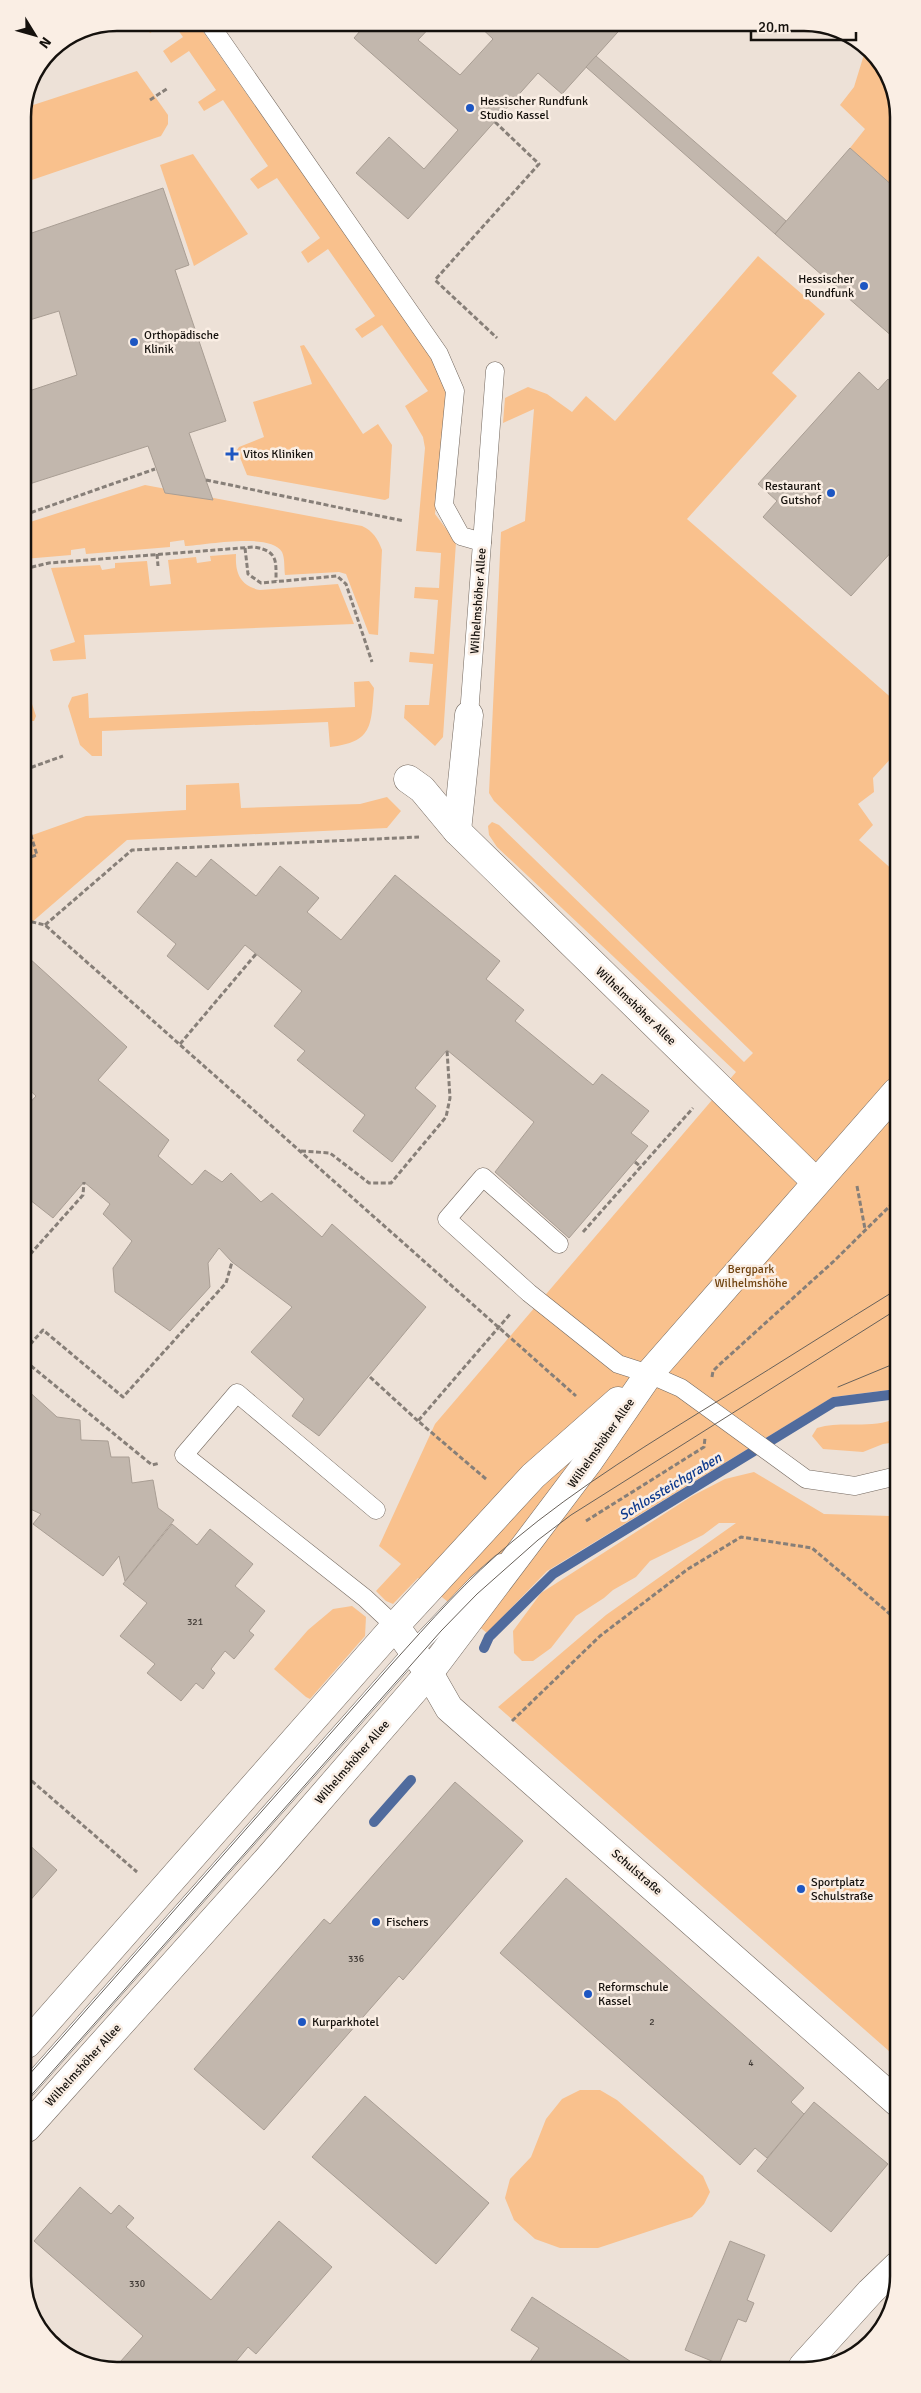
<svg xmlns="http://www.w3.org/2000/svg" width="921" height="2393" viewBox="0 0 921 2393" font-family="Signika,sans-serif">
	<style>
		.green { fill: #f9c18d }
		.lines { fill: none; stroke-linecap: round; stroke-linejoin: round }
		.stream { stroke: #506b9d; stroke-width: 10 }
		.building { fill: #c2b7ad; stroke: #a99e94 }
		.lane-casing { stroke: #73685f; stroke-width: 19 }
		.street-casing { stroke: #73685f; stroke-width: 29 }
		.secondary-casing { stroke: #73685f; stroke-width: 29 }
		.path { stroke: #877f78; stroke-width: 3; stroke-dasharray: 5 2.5; stroke-linecap: butt }
		.lane { stroke: #fff; stroke-width: 18 }
		.street { stroke: #fff; stroke-width: 28 }
		.secondary { stroke: #fff; stroke-width: 28 }
		.tram { stroke: #68615a; stroke-width: 1 }
		.poi-dot { fill: #1d56c2; stroke: #faeee4; stroke-width: 2 }
		.labels { text-anchor: middle; stroke-width: 5; stroke-linejoin: round; paint-order: stroke }
		.number-label { font-size: 10px; fill: #403a35 }
		.poi-label { font-size: 12px; fill: #15110d; stroke: #faeee4; text-anchor: start }
		.street-label { font-size: 12px; fill: #15110d; stroke: #faeee4 }
		.park-label { font-size: 12px; fill: #714411; stroke: #faeee4 }
		.water-label { font-size: 14px; font-style: italic; fill: #0b388c; stroke: #faeee4 }
		.rim { fill: none; stroke: #15110d; stroke-width: 2.5 }
	</style>
	<rect width="100%" height="100%" fill="#ede1d7"/>
	<!-- green -->
	<g class="green">
		<path d="M144,23H166L150,33Z"/>
		<path d="M173,23H197L423,345L442,377L447,394L435,514L456,542L443,737L435,746L404,718L405,705H429L433,664L409,662L410,652L434,654L438,600L414,598L415,587L439,588L441,553L416,551L425,448L423,437L405,406L428,391L382,325L362,338L355,329L375,316L328,249L308,263L301,252L320,238L277,178L258,189L250,179L268,166L223,100L204,111L198,102L216,90L189,51L171,63L163,51L183,37Z"/>
		<path d="M866,48L894,87V187L850,148L865,129L840,105L854,87Z"/>
		<path d="M137,71L168,115V124L161,136L23,183L24,108Z"/>
		<path d="M193,154L248,234L194,266L160,165Z"/>
		<path d="M758,256L825,314L772,373L797,396L687,519L895,701V754L873,778L874,792L858,804L873,825L859,840L895,872L896,1389L833,1397L547,1571L487,1633L418,1578L393,1604L386,1601L376,1591L401,1564L379,1546L435,1424L736,1072L497,847L489,835L488,826L492,822L499,825L744,1062L753,1053L494,801L489,793L501,532L525,521L534,409L503,423L505,398L528,387L547,394L572,412L586,396L615,421Z"/>
		<path d="M304,345L363,434L378,424L392,445L389,498L385,500L247,475L237,450L239,447L264,437L253,402L312,384L300,346Z"/>
		<path d="M145,485L362,526C373,531 378,539 382,550L378,635L369,634L346,574L339,572L285,575C284,568 285,558 282,552C270,532 206,545 185,546L184,540L170,542V547L86,554L85,548L71,550V555L24,559V524Z"/>
		<path d="M236,554C235,573 240,586 260,590L338,584L354,624L84,635L86,659L53,661L50,650L75,642L51,568L100,565L102,570L115,568V563L147,561L150,586L171,584L168,560L196,557L197,563L211,561L210,556Z"/>
		<path d="M24,680L36,716L34,721H30L24,716Z"/>
		<path d="M369,681L374,688C371,726 373,742 330,747L328,722L102,731V756H92L80,745L68,706L72,697L88,693L89,718L355,707L354,682Z"/>
		<path d="M239,783L241,808L360,804L387,797L401,811L387,828L127,840L24,929V852L31,850L27,837L86,816L186,810V785Z"/>
		<path d="M897,1418V1442L883,1444L863,1452L823,1449L812,1436L817,1428C843,1420 871,1430 897,1418Z"/>
		<path d="M754,1472L824,1514L891,1516L897,1512L898,2059L498,1707L606,1615L736,1523H719L703,1535L650,1561L636,1577L613,1590L604,1598L576,1616L551,1648L533,1661H522L514,1653L513,1631L541,1593L692,1496L725,1479Z"/>
		<path d="M352,1606L366,1617L365,1636L310,1699L306,1697L274,1669L308,1630L333,1609Z"/>
		<path d="M580,2090H600L617,2100L703,2176L710,2192L704,2204L692,2217L598,2248H560L535,2239L514,2220L505,2198L510,2179L531,2157L546,2119L562,2099Z"/>
		<path d="M885,2312L879,2333L849,2355Z"/>
	</g>
	<g class="lines">
		<!-- stream -->
		<g class="stream">
			<path d="M484,1648L489,1637L553,1574L834,1402L897,1394"/>
			<path d="M374,1822L411,1780"/>
		</g>
	</g>
	<!-- building -->
	<g class="building">
		<path d="M367,23H434L418,40L460,75L493,39L476,23H626L562,94L538,73L408,219L356,173L389,137L424,169L458,130L354,38Z"/>
		<path d="M596,56L786,221L775,234L586,67Z"/>
		<path d="M850,148L894,187V338L775,234Z"/>
		<path d="M163,188L189,265L175,270L226,421L189,433L213,500L165,493L148,446L23,486V393L77,375L59,311L23,322V236Z"/>
		<path d="M859,372L878,390L888,379L894,384L895,548L851,596L763,517L777,501L758,484Z"/>
		<path d="M24,830L31,850L24,852Z"/>
		<path d="M211,859L256,896L280,866L319,898L307,912L341,940L395,875L500,961L486,979L524,1010L515,1021L593,1085L602,1074L649,1111L631,1133L648,1146L569,1238L495,1172L534,1122L447,1050L415,1088L436,1106L392,1162L353,1131L365,1115L297,1060L305,1051L274,1026L302,991L245,945L208,990L167,956L176,944L137,912L177,862L196,877Z"/>
		<path d="M29,958L127,1047L98,1080L169,1140L158,1156L192,1185L205,1170L222,1182L231,1173L261,1202L272,1193L322,1237L332,1224L426,1307L319,1436L292,1416L304,1399L251,1352L292,1307L232,1262L219,1248L208,1263L210,1287L170,1331L115,1292L113,1268L132,1241L103,1214L110,1204L84,1182L53,1218L25,1196V1108L36,1096L25,1086V963Z"/>
		<path d="M25,1388L57,1417L80,1420L81,1440L108,1441L111,1457H129L132,1483L153,1480L158,1508L174,1520L125,1581L119,1556L103,1576L33,1524L41,1514L26,1507Z"/>
		<path d="M172,1524L197,1545L210,1529L253,1564L235,1586L265,1611L249,1631L254,1635L234,1659L225,1651L211,1669L215,1673L203,1689L196,1683L181,1701L147,1673L155,1664L120,1636L147,1603L123,1584Z"/>
		<path d="M455,1782L523,1841L403,1980L399,1976L264,2130L194,2069L324,1919L330,1924Z"/>
		<path d="M26,1842L57,1870L27,1904Z"/>
		<path d="M566,1878L804,2088L791,2102L804,2114L767,2158L755,2148L740,2165L500,1953Z"/>
		<path d="M365,2096L489,2203L436,2264L312,2157Z"/>
		<path d="M814,2102L888,2164L831,2232L757,2171Z"/>
		<path d="M80,2187L111,2214L119,2205L134,2218L126,2227L211,2300L279,2221L332,2267L256,2354L248,2347L229,2370H113L143,2336L34,2241Z"/>
		<path d="M730,2241L765,2255L747,2300L754,2303L746,2322L738,2319L719,2364L685,2350Z"/>
		<path d="M532,2297L639,2367L526,2368L539,2348L511,2330Z"/>
	</g>
	<g class="lines">
		<defs>
			<g id="lane">
				<path d="M209,23L439,354L455,391L444,505L461,536L482,542"/>
				<path d="M469,715L495,371"/>
				<path d="M559,1244L483,1177L447,1219L529,1293L618,1364L649,1374L681,1388L806,1479L855,1486L897,1476"/>
				<path d="M376,1510L237,1393L184,1455L365,1598L395,1626"/>
				<path d="M27,2088L413,1651L476,1585L501,1563"/>
			</g>
			<g id="street">
				<path d="M408,779L422,789L457,831L816,1182"/>
				<path d="M457,831L469,715"/>
				<path d="M395,1626L429,1673L449,1708L898,2103"/>
				<path d="M803,2366L870,2292L898,2265"/>
			</g>
			<g id="secondary">
				<path d="M27,2044L395,1626L533,1476L618,1401"/>
				<path d="M27,2128L267,1860L429,1673L589,1461L649,1374L896,1092"/>
			</g>
		</defs>
		<!-- lane casing -->
		<use href="#lane" class="lane-casing"/>
		<!-- street casing -->
		<use href="#street" class="street-casing"/>
		<!-- secondary casing -->
		<use href="#secondary" class="secondary-casing"/>
		<!-- path -->
		<g class="path">
			<path d="M150,100L168,88"/>
			<path d="M495,122L539,164L435,280L497,338"/>
			<path d="M206,480L404,521"/>
			<path d="M24,515L155,469"/>
			<path d="M245,548L248,574L261,583L337,576L346,584L372,662"/>
			<path d="M157,554L158,566"/>
			<path d="M24,569L49,563L254,547C278,551 276,561 276,581"/>
			<path d="M24,770L63,756"/>
			<path d="M24,813L37,855L24,859"/>
			<path d="M24,920L45,925L576,1396"/>
			<path d="M45,925L132,850L419,837"/>
			<path d="M180,1044L256,954"/>
			<path d="M25,1090L27,1087"/>
			<path d="M301,1151L330,1153L369,1183H391L446,1117L450,1098L447,1050"/>
			<path d="M635,1162L641,1167"/>
			<path d="M857,1186L865,1229"/>
			<path d="M583,1232L693,1108"/>
			<path d="M25,1260L83,1195L84,1182"/>
			<path d="M25,1350L43,1330L123,1397L226,1283L232,1262"/>
			<path d="M25,1361L152,1465L160,1463"/>
			<path d="M370,1377L418,1421"/>
			<path d="M712,1377L713,1371L719,1365L834,1261L896,1200"/>
			<path d="M486,1479L418,1421L511,1313"/>
			<path d="M586,1521L704,1447L705,1438"/>
			<path d="M512,1721L600,1636L688,1569L741,1537L812,1548L897,1620"/>
			<path d="M26,1776L137,1872"/>
			<path d="M39,2322L81,2359"/>
		</g>
		<!-- lane -->
		<use href="#lane" class="lane"/>
		<!-- street -->
		<use href="#street" class="street"/>
		<!-- secondary -->
		<use href="#secondary" class="secondary"/>
		<!-- tram -->
		<g class="tram">
			<path d="M838,1387L896,1363"/>
			<path d="M27,2077L391,1665C430,1622 468,1578 513,1541C579,1486 653,1441 726,1396C783,1361 839,1325 896,1290"/>
			<path d="M27,2100L441,1631L477,1594L538,1540L571,1515L896,1310"/>
		</g>
	</g>
	<!-- markers -->
	<g class="poi-dot">
		<circle cx="470" cy="108" r="5"/>
		<circle cx="864" cy="286" r="5"/>
		<circle cx="134" cy="342" r="5"/>
		<path d="M229.5 446.5h5v5h5v5h-5v5h-5v-5h-5v-5h5z"/>
		<circle cx="831" cy="493" r="5"/>
		<circle cx="801" cy="1889" r="5"/>
		<circle cx="376" cy="1922" r="5"/>
		<circle cx="588" cy="1994" r="5"/>
		<circle cx="302" cy="2022" r="5"/>
	</g>
	<g class="labels">
		<!-- number labels -->
		<g class="number-label">
			<text x="195" y="1625">321</text>
			<text x="356" y="1962">336</text>
			<text x="652" y="2025">2</text>
			<text x="751" y="2066">4</text>
			<text x="137" y="2287">330</text>
		</g>
		<!-- poi labels -->
		<g class="poi-label">
			<text x="480" y="105">Hessischer Rundfunk<tspan x="480" dy="14">Studio Kassel</tspan></text>
			<text x="854" y="283" text-anchor="end">Hessischer<tspan x="854" dy="14">Rundfunk</tspan></text>
			<text x="144" y="339">Orthopädische<tspan x="144" dy="14">Klinik</tspan></text>
			<text x="243" y="458">Vitos Kliniken</text>
			<text x="821" y="490" text-anchor="end">Restaurant<tspan x="821" dy="14">Gutshof</tspan></text>
			<text x="811" y="1886">Sportplatz<tspan x="811" dy="14">Schulstraße</tspan></text>
			<text x="386" y="1926">Fischers</text>
			<text x="598" y="1991">Reformschule<tspan x="598" dy="14">Kassel</tspan></text>
			<text x="312" y="2026">Kurparkhotel</text>
		</g>
		<!-- street labels -->
		<g class="street-label">
			<text transform="translate(478 601) rotate(-86)" y="4">Wilhelmshöher Allee</text>
			<text transform="translate(636 1006) rotate(44)" y="4">Wilhelmshöher Allee</text>
			<text transform="translate(601 1443) rotate(-55)" y="4">Wilhelmshöher Allee</text>
			<text transform="translate(352 1762) rotate(-49)" y="4">Wilhelmshöher Allee</text>
			<text transform="translate(637 1872) rotate(41)" y="4">Schulstraße</text>
			<text transform="translate(83 2065) rotate(-48)" y="4">Wilhelmshöher Allee</text>
		</g>
		<!-- park labels -->
		<g class="park-label">
			<text x="751" y="1273">Bergpark<tspan x="751" dy="14">Wilhelmshöhe</tspan></text>
		</g>
		<!-- water labels -->
		<g class="water-label">
			<text transform="translate(670 1486) rotate(-31)" y="5">Schlossteichgraben</text>
		</g>
	</g>
	<!-- crop -->
	<path d="M0 0H921V2393H0ZM117 31H804A86 86 0 0 1 890 117V2276A86 86 0 0 1 804 2362H117A86 86 0 0 1 31 2276V117A86 86 0 0 1 117 31Z" fill="#faeee4" fill-rule="evenodd"/>
	<path class="rim" d="M117 31H804A86 86 0 0 1 890 117V2276A86 86 0 0 1 804 2362H117A86 86 0 0 1 31 2276V117A86 86 0 0 1 117 31Z"/>
	<!-- north arrow -->
	<g transform="translate(35 35) rotate(127)" stroke="#faeee4" stroke-width="4" paint-order="stroke">
	<path d="M0-4L9 19L0 12L-9 19Z" fill="#15110d"/>
	<text y="-8" font-size="14" font-weight="bold" text-anchor="middle" fill="#15110d">N</text>
	</g>
	<!-- scale -->
	<path d="M751 32v8h105v-8" fill="none" stroke="#15110d" stroke-width="2.5"/>
	<text x="758" y="32" font-size="15" fill="#15110d" stroke="#faeee4" stroke-width="4" paint-order="stroke">20 m</text>
</svg>
